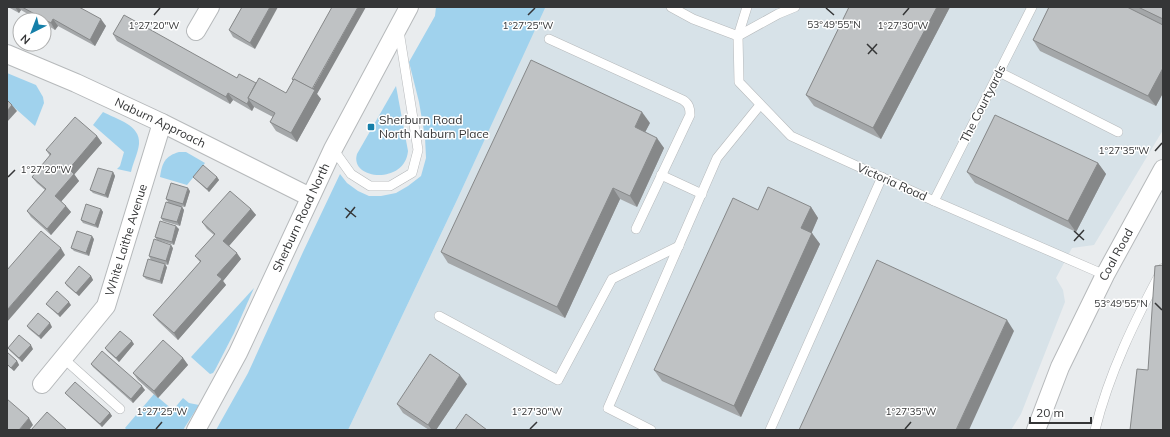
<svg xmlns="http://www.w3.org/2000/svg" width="1170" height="437" viewBox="0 0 1170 437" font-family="Mulish,sans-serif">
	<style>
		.built { fill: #d7e2e8 }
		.green { fill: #a0d2ed }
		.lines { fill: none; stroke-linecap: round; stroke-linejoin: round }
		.lane-casing { stroke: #b6b9bb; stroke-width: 10 }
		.street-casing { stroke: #b6b9bb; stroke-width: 20 }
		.lane { stroke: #fff; stroke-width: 9 }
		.street { stroke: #fff; stroke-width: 18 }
		.wall { fill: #a4a7a9 }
		.shaded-wall { fill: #868889 }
		.building { fill: #bfc2c4; stroke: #868889 }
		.ticks { fill: none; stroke: #353637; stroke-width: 1.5 }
		.poi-dot { fill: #157fa9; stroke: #fff; stroke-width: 1.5 }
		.labels { text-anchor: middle; stroke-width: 3; stroke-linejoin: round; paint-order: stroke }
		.street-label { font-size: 12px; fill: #353637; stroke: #fff }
		.poi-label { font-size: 12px; fill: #353637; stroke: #fff; text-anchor: start }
		.ticks-label { font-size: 10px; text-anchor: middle; fill: #353637; stroke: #fff; stroke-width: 3; stroke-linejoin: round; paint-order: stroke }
	</style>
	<rect width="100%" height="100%" fill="#e9ecee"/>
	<!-- built -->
	<path class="built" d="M543,7H1163V130L1094,245L1072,248L1056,278L1063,290L1065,302L1021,414L1011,430H348L457,200L544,8Z"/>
	<!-- green -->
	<g class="green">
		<path d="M436,7L545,8L457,200L348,430H216L248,373L303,252L340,174L347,183L358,191L369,196H381L396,193L408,186L421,176L426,158L425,137L419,102L409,62L435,16Z"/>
		<path d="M7,73L36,85L43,97L44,103L35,126L7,101Z"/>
		<path d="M396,86L408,151C405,185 349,180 357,154Z"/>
		<path d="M103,112C116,119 141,125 139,144C138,153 133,163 131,172L117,169L120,166L124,152L93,125Z"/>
		<path d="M179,152H186L205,163L187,185L160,177C162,163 165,156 179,152Z"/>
		<path d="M254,288L234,333L215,370L213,373L210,374L191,357Z"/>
		<path d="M154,394L173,410L183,398L189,403L199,405L183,430H127L125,428Z"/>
	</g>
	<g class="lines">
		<defs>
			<g id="lane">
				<path d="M671,7L693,19L738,36"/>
				<path d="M747,7L738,36L739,82L791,136L934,201L1105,275"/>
				<path d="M738,36L778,14L795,7"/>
				<path d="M549,39L683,100C689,104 690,108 690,115L636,229"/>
				<path d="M999,72L1118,132"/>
				<path d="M333,149L351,174L370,186H390L412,173L418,150L399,31"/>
				<path d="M661,175L702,194"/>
				<path d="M934,201L1032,7"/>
				<path d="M439,316L558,380L612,279L679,246"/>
				<path d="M63,358L120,409"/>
				<path d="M651,430L608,408L717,158L760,105"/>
				<path d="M770,430L882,177"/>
				<path d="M1095,430C1109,373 1135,320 1163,268"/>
			</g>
			<g id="street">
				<path d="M196,31L210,7"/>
				<path id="s1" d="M7,54L76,83L162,123L310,197"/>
				<path id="s2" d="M42,384L106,306L162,123"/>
				<path id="s3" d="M196,430L238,353L333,149L409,7"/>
				<path id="s4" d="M1036,430L1060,367L1105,275L1163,169"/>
			</g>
		</defs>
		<!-- lane casing -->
		<use href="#lane" class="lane-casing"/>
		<!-- street casing -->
		<use href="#street" class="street-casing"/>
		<!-- lane -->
		<use href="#lane" class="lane"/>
		<!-- street -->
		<use href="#street" class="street"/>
	</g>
	<!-- wall -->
	<g class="wall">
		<path d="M8,7H79L106,26L95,46L58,26L55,30L44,23V20H38L21,10L19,13Z"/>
		<path d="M242,7L255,49L233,37L229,30Z"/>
		<path d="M849,7H950L881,139L814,106L806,95Z"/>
		<path d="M1049,7H1163V93L1156,106L1040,51L1033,40Z"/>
		<path d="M113,34L237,78L286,93L293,81L292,79L317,94L321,99L297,142L276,131L270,122L273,117L254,107L252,111L233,100L230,104L117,41Z"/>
		<path d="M650,123L645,132L664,148L637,207L620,199L565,318L448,263L441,252Z"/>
		<path d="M97,136L102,143L74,174L79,181L61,201L71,212L51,235L31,217L27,211L45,190L37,183L32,177L50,156L46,150Z"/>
		<path d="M1098,163L1106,174L1076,232L975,183L967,172Z"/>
		<path d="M113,172L115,176L108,198L93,193L90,190Z"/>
		<path d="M193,177H217L219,180L209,192L196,180Z"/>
		<path d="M190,191L185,207L179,206L182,207L184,210L180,226L163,221L161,218L168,202L166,199Z"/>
		<path d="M811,207L818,218L811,233L820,244L741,417L662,381L654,370L758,210Z"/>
		<path d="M101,209L103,212L98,228L83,223L81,220Z"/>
		<path d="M251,209L256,215L229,246L241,259L223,281L226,285L178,340L158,321L153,315L200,262L195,256L214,235L207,229L202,222Z"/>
		<path d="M179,229L174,245L157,240L155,237Z"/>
		<path d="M94,239L89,256L74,251L71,248Z"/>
		<path d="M173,248L168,265L151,260L149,256Z"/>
		<path d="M167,267L162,284L146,279L143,276Z"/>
		<path d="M91,276L93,280L79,296L67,286L65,283Z"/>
		<path d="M46,304L71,305L60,317L49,307Z"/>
		<path d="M27,326L52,327L41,339L29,329Z"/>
		<path d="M134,344L119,362L107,351L105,348Z"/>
		<path d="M8,348L33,349L22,362L10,351Z"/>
		<path d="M7,352L17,361L19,365L14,371L7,365Z"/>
		<path d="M183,358L188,365L158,398L138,380L133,373Z"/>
		<path d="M91,364L145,390L133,403L93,367Z"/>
		<path d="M467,384L436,430H429L403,413L397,404Z"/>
		<path d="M65,393L110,413L112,416L102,427L68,396Z"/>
	</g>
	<!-- shaded-wall -->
	<g class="shaded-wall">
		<path d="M15,7H18L21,10L19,13Z"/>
		<path d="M270,7H278L255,49L250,43Z"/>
		<path d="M358,7H366L317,94L321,99L297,142L291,133L312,90Z"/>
		<path d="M937,7H950L881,139L873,128Z"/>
		<path d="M53,19L58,26L55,30L51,23Z"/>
		<path d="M101,19L106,26L95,46L90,40Z"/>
		<path d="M1163,68V93L1156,106L1148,96Z"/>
		<path d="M228,93L233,100L230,104L226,97Z"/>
		<path d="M249,100L254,107L252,111L247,104Z"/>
		<path d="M12,105L17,111L7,122V111Z"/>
		<path d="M642,112L650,123L642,138L635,127Z"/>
		<path d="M97,136L102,143L73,176L69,169Z"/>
		<path d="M657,138L664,148L637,207L630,196Z"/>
		<path d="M1098,163L1106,174L1076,232L1068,221Z"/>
		<path d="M113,172L115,176L108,198L105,195Z"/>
		<path d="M74,174L79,181L60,203L55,196Z"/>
		<path d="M217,177L219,180L209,192L207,189Z"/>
		<path d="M188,188L190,191L185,207L183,204Z"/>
		<path d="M613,188L620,199L565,318L557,307Z"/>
		<path d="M66,206L71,212L51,235L47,229Z"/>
		<path d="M182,207L184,210L180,226L177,222Z"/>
		<path d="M811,207L818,218L809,239L801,228Z"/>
		<path d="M101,209L103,212L98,228L95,225Z"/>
		<path d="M251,209L256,215L228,247L223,241Z"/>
		<path d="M176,226L179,229L174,245L172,242Z"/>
		<path d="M812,233L820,244L741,417L734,406Z"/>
		<path d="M92,236L94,239L89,256L86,253Z"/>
		<path d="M171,245L173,248L168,265L166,261Z"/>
		<path d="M61,248L65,255L7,322V310Z"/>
		<path d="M237,253L241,259L223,281L226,285L178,340L174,333L217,275Z"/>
		<path d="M165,264L167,267L162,284L160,281Z"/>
		<path d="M91,276L93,280L79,296L76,293Z"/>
		<path d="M69,302L71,305L60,317L58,314Z"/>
		<path d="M1007,320L1014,331L969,430H956Z"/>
		<path d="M50,323L52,327L41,339L39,336Z"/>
		<path d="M132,341L134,344L119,362L116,358Z"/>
		<path d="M31,345L33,349L22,362L19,358Z"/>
		<path d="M183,358L188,365L158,398L154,391Z"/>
		<path d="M17,361L19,365L14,371L11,368Z"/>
		<path d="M460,375L467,384L436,430H432L428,425Z"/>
		<path d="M142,386L145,390L133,403L131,399Z"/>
		<path d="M110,413L112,416L102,427L100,424Z"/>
		<path d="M29,418L33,425L29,430H19Z"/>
	</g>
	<!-- building -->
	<g class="building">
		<path d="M22,7H79L101,19L90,40L53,19L51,23Z"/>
		<path d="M242,7H270L250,43L229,30Z"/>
		<path d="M332,7H358L312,89L294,79L293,80L292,79Z"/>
		<path d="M849,7H937L873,128L806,95Z"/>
		<path d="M1049,7H1127L1163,25V68L1148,96L1033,40Z"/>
		<path d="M1138,7H1163V19Z"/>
		<path d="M124,15L237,78L239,74L256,83L248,98L249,100L247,104L228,93L226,97L113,34Z"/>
		<path d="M531,60L642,112L635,127L657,138L630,196L613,188L557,307L441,252Z"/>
		<path d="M259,78L286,93L294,79L315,90L291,133L270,122L275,113L248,98Z"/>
		<path d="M7,100L12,105L7,111Z"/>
		<path d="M995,115L1098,163L1068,221L967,172Z"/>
		<path d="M75,117L97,136L69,169L74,174L55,196L66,206L47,229L27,211L46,189L32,177L51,154L46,150Z"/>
		<path d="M203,165L217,177L207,189L193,177Z"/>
		<path d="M98,168L113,172L105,195L90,190Z"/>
		<path d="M171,183L188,188L183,204L166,199Z"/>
		<path d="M768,187L811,207L801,228L812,233L734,406L654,370L733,198L758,210Z"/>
		<path d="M230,191L251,209L223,241L237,253L217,275L222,279L174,333L153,315L201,261L195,256L215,234L202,222Z"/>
		<path d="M166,202L182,207L177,222L161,218Z"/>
		<path d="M86,204L101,209L95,225L81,220Z"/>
		<path d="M160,221L176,226L172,242L155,237Z"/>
		<path d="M41,231L61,248L7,310V270Z"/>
		<path d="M77,231L92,236L86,253L71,248Z"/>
		<path d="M154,239L171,245L166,261L149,256Z"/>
		<path d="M148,259L165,264L160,281L143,276Z"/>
		<path d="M877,260L1007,320L956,430H799Z"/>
		<path d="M1163,265V430H1130L1137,369L1148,370L1155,266Z"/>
		<path d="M79,266L91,276L76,293L65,283Z"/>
		<path d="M57,291L69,302L58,314L46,304Z"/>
		<path d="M38,313L50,323L39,336L27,326Z"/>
		<path d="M120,331L132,341L116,358L105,348Z"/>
		<path d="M19,335L31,345L19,358L8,348Z"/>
		<path d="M163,340L183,358L154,391L133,373Z"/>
		<path d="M102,351L142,386L131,399L91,364Z"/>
		<path d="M7,352L17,361L11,368L7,364Z"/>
		<path d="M430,354L460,375L428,425L397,404Z"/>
		<path d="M75,382L110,413L100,424L65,393Z"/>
		<path d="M7,399L29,418L19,430H7Z"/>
		<path d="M47,412L67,430H31Z"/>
		<path d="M466,414L487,430H455Z"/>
	</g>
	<!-- ticks -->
	<path class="ticks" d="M826,8L834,15M154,15L160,8M528,15L535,8M903,15L909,8M867,44L877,54M868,54L877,44M1155,151L1162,143M8,177L15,170M345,208L356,217M346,218L355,207M1074,231L1084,240M1074,241L1084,230M1155,303L1162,310M156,429L162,422M530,429L537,422M905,429L911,422"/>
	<!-- markers -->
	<rect class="poi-dot" x="367" y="123" width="8" height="8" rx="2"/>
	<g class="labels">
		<!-- street labels -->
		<g class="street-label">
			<text transform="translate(983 104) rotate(-63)" y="4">The Courtyards</text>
			<text dy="4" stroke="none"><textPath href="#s1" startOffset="168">Naburn Approach</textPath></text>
			<text transform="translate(892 182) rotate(24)" y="4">Victoria Road</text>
			<text dy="4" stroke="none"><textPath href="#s3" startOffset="237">Sherburn Road North</textPath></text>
			<text dy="4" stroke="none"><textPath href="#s2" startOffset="170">White Laithe Avenue</textPath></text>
			<text dy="4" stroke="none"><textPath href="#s4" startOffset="193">Coal Road</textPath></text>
		</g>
		<!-- poi labels -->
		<g class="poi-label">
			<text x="379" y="124">Sherburn Road<tspan x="379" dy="14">North Naburn Place</tspan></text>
		</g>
	</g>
	<g class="ticks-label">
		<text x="834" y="28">53°49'55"N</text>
		<text x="154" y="29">1°27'20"W</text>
		<text x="528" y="29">1°27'25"W</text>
		<text x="903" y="29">1°27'30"W</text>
		<text x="1124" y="154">1°27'35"W</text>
		<text x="46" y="173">1°27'20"W</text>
		<text x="1121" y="307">53°49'55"N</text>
		<text x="162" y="415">1°27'25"W</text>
		<text x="537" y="415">1°27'30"W</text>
		<text x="911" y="415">1°27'35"W</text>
	</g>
	<!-- border -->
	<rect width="1170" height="437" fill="none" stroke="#353637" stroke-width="16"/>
	<!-- north arrow -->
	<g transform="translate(32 32) rotate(222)"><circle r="19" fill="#ffffff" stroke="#aeafaf"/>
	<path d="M0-3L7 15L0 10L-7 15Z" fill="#157fa9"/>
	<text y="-6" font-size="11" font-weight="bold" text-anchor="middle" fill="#353637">N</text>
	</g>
	<!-- scale -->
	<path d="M1030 417v6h61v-6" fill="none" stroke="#353637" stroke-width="2"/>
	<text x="1036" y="417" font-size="12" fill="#353637" stroke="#ffffff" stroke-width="3" paint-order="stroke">20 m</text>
</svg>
